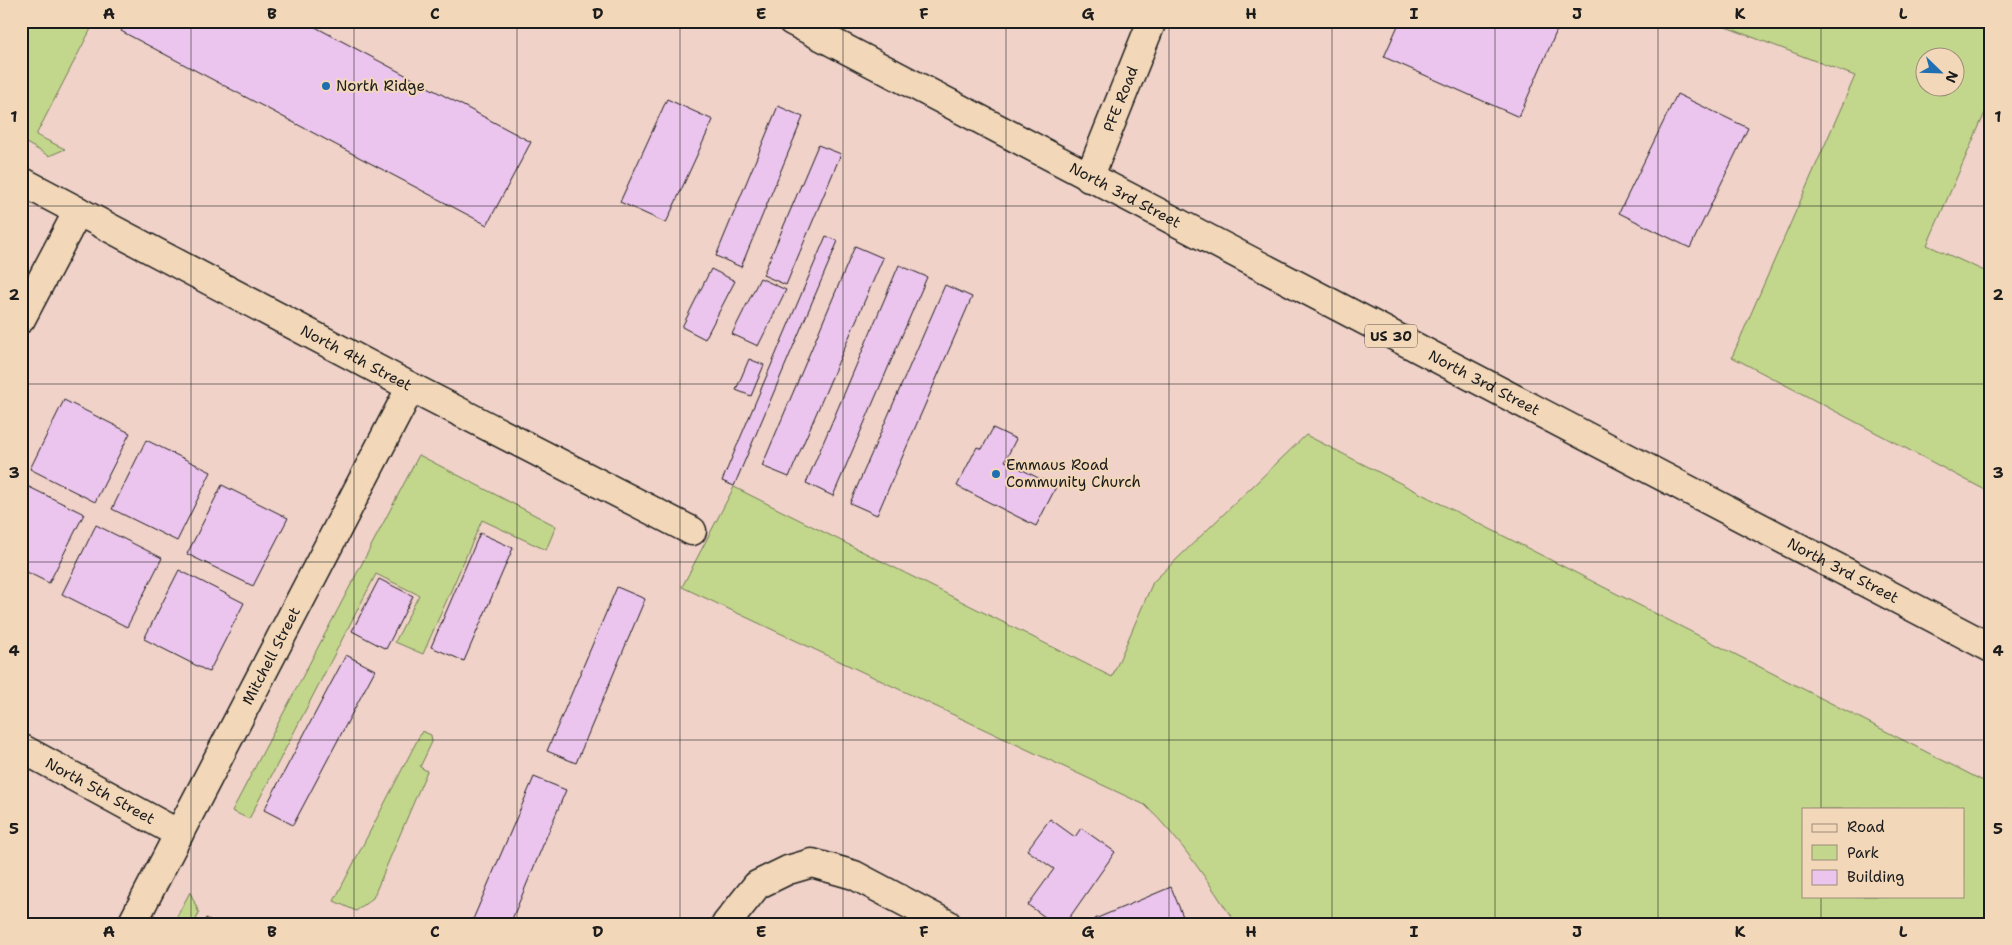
<svg xmlns="http://www.w3.org/2000/svg" width="2012" height="945" viewBox="0 0 2012 945" font-family="'Shantell Sans',sans-serif">
	<style>
		.green { fill: #c3d78c; stroke: #707a54; fill-rule: evenodd }
		.building { fill: #ecc5ef; stroke: #1c1c1c }
		.lines { fill: none; stroke-linecap: round; stroke-linejoin: round }
		.minor-casing { stroke: #1c1c1c; stroke-width: 31 }
		.major-casing { stroke: #1c1c1c; stroke-width: 31 }
		.minor { stroke: #f2d7b9; stroke-width: 28 }
		.major { stroke: #f2d7b9; stroke-width: 28 }
		.grid { fill: none; stroke: #1c1c1c; stroke-width: 1; stroke-opacity: 0.55 }
		.poi-dot { fill: #1f6fb2; stroke: #f2d7b9; stroke-width: 2 }
		.labels { text-anchor: middle; stroke-width: 4; stroke-linejoin: round; paint-order: stroke }
		.shield { fill: #f2d7b9; stroke: #5c544b; stroke-width: 1 }
		.shield-label { font-size: 14px; font-weight: bold; fill: #1c1c1c }
		.poi-label { font-size: 15px; fill: #1c1c1c; stroke: #f2d7b9; text-anchor: start }
		.street-label { font-size: 15px; fill: #1c1c1c; stroke: #f2d7b9 }
		.neatline { fill: none; stroke: #1c1c1c; stroke-width: 2 }
		.grid-label { font-size: 16px; text-anchor: middle; font-weight: bold; fill: #1c1c1c }
	</style>
	<rect width="100%" height="100%" fill="#f0d2c9"/>
	<filter id="ink" filterUnits="userSpaceOnUse"><feTurbulence type="fractalNoise" baseFrequency=".02" numOctaves="2"/><feDisplacementMap in="SourceGraphic" scale="10" xChannelSelector="R" yChannelSelector="G"/><feConvolveMatrix kernelMatrix="1 2 1 2 8 2 1 2 1" color-interpolation-filters="sRGB"/></filter>
	<g filter="url(#ink)">
		<!-- green -->
		<g class="green">
			<path d="M21,21H95L36,135L65,149L49,156L21,140Z"/>
			<path d="M1710,21H1991V99L1927,245L1991,274V493L1732,357L1855,76ZM1924,58H1954V88H1924Z"/>
			<path d="M1306,435L1991,785V924H1236C1208,881 1182,841 1145,805L682,587L734,487L1112,677L1153,582ZM1803,809H1963V896H1803Z"/>
			<path d="M419,455L556,526L546,550L482,520L423,654L395,642L419,595L376,574L249,819L232,811Z"/>
			<path d="M422,731L431,735L432,742L420,767L427,771L373,898L356,911L334,901Z"/>
			<path d="M190,892L199,913L194,924H173Z"/>
		</g>
		<!-- building -->
		<g class="building">
			<path d="M126,21H304L531,142L487,225L121,31Z"/>
			<path d="M1400,21H1561L1519,117L1384,57Z"/>
			<path d="M1677,94L1748,128L1690,248L1619,213Z"/>
			<path d="M667,99L713,120L666,223L620,202Z"/>
			<path d="M778,106L803,117L741,267L716,256Z"/>
			<path d="M818,145L841,154L786,285L763,275Z"/>
			<path d="M826,236L838,241L734,486L722,481Z"/>
			<path d="M855,246L883,258L789,477L762,466Z"/>
			<path d="M899,265L927,277L833,496L806,483Z"/>
			<path d="M711,269L735,281L705,339L682,327Z"/>
			<path d="M760,278L786,290L758,346L732,334Z"/>
			<path d="M945,285L972,297L877,515L850,503Z"/>
			<path d="M749,359L764,365L751,396L736,390Z"/>
			<path d="M64,400L130,433L95,502L30,469Z"/>
			<path d="M993,428L1016,439L1005,461L1056,487L1036,526L957,486L977,447L982,449Z"/>
			<path d="M146,440L211,472L177,541L112,509Z"/>
			<path d="M21,483L84,514L49,583L21,569Z"/>
			<path d="M222,485L288,518L253,586L187,554Z"/>
			<path d="M96,525L162,558L127,627L62,594Z"/>
			<path d="M480,533L513,548L464,661L431,647Z"/>
			<path d="M179,570L244,603L209,672L144,639Z"/>
			<path d="M379,579L413,596L386,649L352,631Z"/>
			<path d="M617,587L645,599L576,763L547,751Z"/>
			<path d="M346,655L375,670L293,825L264,810Z"/>
			<path d="M534,777L566,790L510,924H471Z"/>
			<path d="M1050,819L1075,837L1081,828L1115,852L1065,924H1055L1028,905L1054,869L1027,850Z"/>
			<path d="M1171,887L1186,924H1097L1095,919Z"/>
			<path d="M206,918L217,924H203Z"/>
		</g>
		<g class="lines">
			<defs>
				<g id="minor">
					<path id="s1" d="M1089,178L1152,21"/>
					<path id="s2" d="M21,181L411,387L692,531"/>
					<path d="M21,319L78,211"/>
					<path id="s3" d="M21,748L179,834"/>
					<path id="s4" d="M132,924L411,387"/>
					<path d="M726,924L757,885L788,870L812,863L854,875L947,924"/>
				</g>
				<g id="major">
					<path id="s5" d="M792,21L1991,648"/>
				</g>
			</defs>
			<!-- minor casing -->
			<use href="#minor" class="minor-casing"/>
			<!-- major casing -->
			<use href="#major" class="major-casing"/>
			<!-- minor -->
			<use href="#minor" class="minor"/>
			<!-- major -->
			<use href="#major" class="major"/>
		</g>
	</g>
	<!-- grid -->
	<path class="grid" d="M191,21V924M354,21V924M517,21V924M680,21V924M843,21V924M1006,21V924M1169,21V924M1332,21V924M1495,21V924M1658,21V924M1821,21V809M21,206H1991M21,384H1991M21,562H1991M21,740H1991M1821,896V924"/>
	<!-- markers -->
	<g class="poi-dot">
		<circle cx="326" cy="86" r="5"/>
		<circle cx="996" cy="474" r="5"/>
	</g>
	<g class="labels">
		<!-- shield labels -->
		<rect class="shield" x="1365" y="324.5" width="52" height="23" rx="4"/>
		<g class="shield-label">
			<text x="1391" y="341">US 30</text>
		</g>
		<!-- poi labels -->
		<g class="poi-label">
			<text x="336" y="91">North Ridge</text>
			<text x="1006" y="470">Emmaus Road<tspan x="1006" dy="17">Community Church</tspan></text>
		</g>
		<!-- street labels -->
		<g class="street-label">
			<text dy="5" stroke="none"><textPath href="#s1" startOffset="85">PFE Road</textPath></text>
			<text dy="5" stroke="none"><textPath href="#s5" startOffset="376">North 3rd Street</textPath></text>
			<text dy="5" stroke="none"><textPath href="#s2" startOffset="379">North 4th Street</textPath></text>
			<text dy="5" stroke="none"><textPath href="#s5" startOffset="781">North 3rd Street</textPath></text>
			<text dy="5" stroke="none"><textPath href="#s5" startOffset="1186">North 3rd Street</textPath></text>
			<text dy="5" stroke="none"><textPath href="#s4" startOffset="302">Mitchell Street</textPath></text>
			<text dy="5" stroke="none"><textPath href="#s3" startOffset="90">North 5th Street</textPath></text>
		</g>
	</g>
	<!-- margin -->
	<rect width="2012" height="945" fill="none" stroke="#f2d7b9" stroke-width="55"/>
	<!-- legend -->
	<rect x="1802" y="808" width="162" height="90" fill="#f2d7b9" stroke="#9c8c7a"/>
	<rect x="1812" y="824" width="25" height="8" fill="#f2d7b9" stroke="#9c8c7a"/>
	<text x="1847" y="832" font-size="15" fill="#1c1c1c">Road</text>
	<rect x="1812" y="845" width="25" height="15" fill="#c3d78c" stroke="#9c8c7a"/>
	<text x="1847" y="858" font-size="15" fill="#1c1c1c">Park</text>
	<rect x="1812" y="870" width="25" height="15" fill="#ecc5ef" stroke="#9c8c7a"/>
	<text x="1847" y="882" font-size="15" fill="#1c1c1c">Building</text>
	<!-- north arrow -->
	<g transform="translate(1940 72) rotate(113)"><circle r="24" fill="#f2d7b9" stroke="#9c8c7a"/>
	<path d="M0-4L9 19L0 12L-9 19Z" fill="#1f6fb2"/>
	<text y="-8" font-size="14" font-weight="bold" text-anchor="middle" fill="#1c1c1c">N</text>
	</g>
	<rect x="28" y="28" width="1956" height="890" class="neatline"/>
	<g class="grid-label">
		<text x="109" y="19">A</text>
		<text x="272" y="19">B</text>
		<text x="435" y="19">C</text>
		<text x="598" y="19">D</text>
		<text x="761" y="19">E</text>
		<text x="924" y="19">F</text>
		<text x="1088" y="19">G</text>
		<text x="1251" y="19">H</text>
		<text x="1414" y="19">I</text>
		<text x="1577" y="19">J</text>
		<text x="1740" y="19">K</text>
		<text x="1903" y="19">L</text>
		<text x="14" y="122">1</text>
		<text x="1998" y="122">1</text>
		<text x="14" y="300">2</text>
		<text x="1998" y="300">2</text>
		<text x="14" y="478">3</text>
		<text x="1998" y="478">3</text>
		<text x="14" y="656">4</text>
		<text x="1998" y="656">4</text>
		<text x="14" y="834">5</text>
		<text x="1998" y="834">5</text>
		<text x="109" y="937">A</text>
		<text x="272" y="937">B</text>
		<text x="435" y="937">C</text>
		<text x="598" y="937">D</text>
		<text x="761" y="937">E</text>
		<text x="924" y="937">F</text>
		<text x="1088" y="937">G</text>
		<text x="1251" y="937">H</text>
		<text x="1414" y="937">I</text>
		<text x="1577" y="937">J</text>
		<text x="1740" y="937">K</text>
		<text x="1903" y="937">L</text>
	</g>
</svg>
